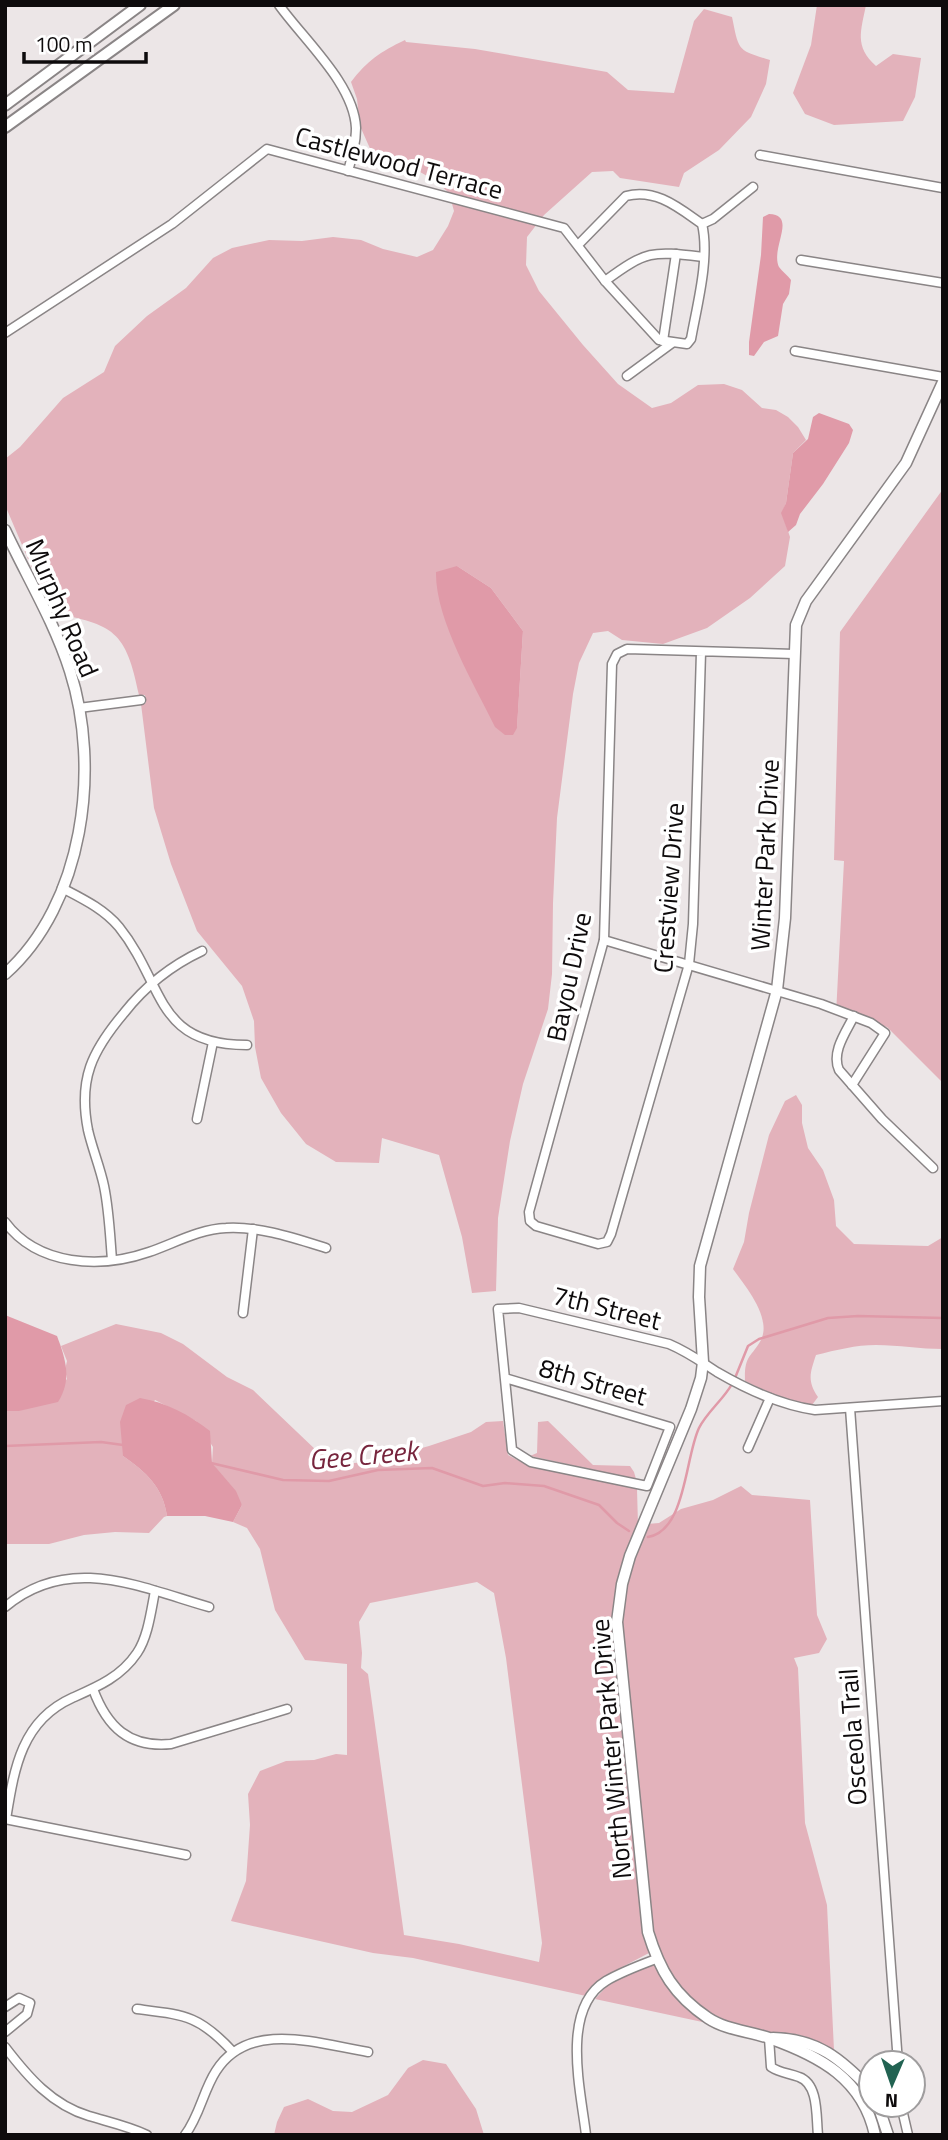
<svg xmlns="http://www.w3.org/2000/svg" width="948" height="2140" viewBox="0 0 948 2140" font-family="'Titillium Web',sans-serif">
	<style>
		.green { fill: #e3b2bb; fill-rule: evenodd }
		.water { fill: #e09aa8 }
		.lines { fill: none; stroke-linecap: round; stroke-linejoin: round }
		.stream { stroke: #e09aa8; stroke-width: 2.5 }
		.minor-casing { stroke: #8a8586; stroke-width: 11 }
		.tertiary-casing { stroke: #8a8586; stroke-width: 13 }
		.secondary-casing { stroke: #8a8586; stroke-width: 14 }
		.minor { stroke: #fff; stroke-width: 8 }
		.tertiary { stroke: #fff; stroke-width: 10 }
		.secondary { stroke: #fff; stroke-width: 10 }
		.labels { text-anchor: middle; stroke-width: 7; stroke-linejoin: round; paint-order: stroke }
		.street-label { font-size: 26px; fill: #0e0b0c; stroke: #fff }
		.water-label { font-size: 28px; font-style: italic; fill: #77253d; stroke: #fff }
	</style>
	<rect width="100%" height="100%" fill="#ece6e7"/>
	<!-- green -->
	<g class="green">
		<path d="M817,5H866C861,31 854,46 876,66L893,54L921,58L915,97L903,121L834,125L805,114L793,93L811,45Z"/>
		<path d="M704,9L732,17C739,51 737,50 770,60L766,84L751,117L719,150L684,173L679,187L620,178L613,171L592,172L544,215L527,237L526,265L539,291L583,345L618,384L652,408L671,403L698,385L724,384L742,390L762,408L776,410L788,417L798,427L806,440L793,453L786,503L782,513L790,537L785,566L750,598L707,628L663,644L622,640L608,631L593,633L579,663L573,694L557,818L553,903L552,974L548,1009L523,1084L510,1141L498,1218L496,1291L472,1293L462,1237L439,1155L382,1138L379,1163L336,1162L306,1144L281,1113L261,1078L255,1047L254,1021L242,986L197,931L171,864L154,808L141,704L146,703L145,695H139C126,631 114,624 51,613L5,505V459L20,447L63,398L104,372L115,346L147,316L186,288L213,258L232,248L269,240L302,241L333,237L361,240L383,249L417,257L433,250L448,226L454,211L449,193L436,181L420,172L376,162L360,126L357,99L351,82C368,60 380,52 405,40L406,42L475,49L607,72L628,90L674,93L694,21ZM457,566L491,588L523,631L517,727Z"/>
		<path d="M943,489V1083L887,1027L836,1014L844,861L834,860L840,632Z"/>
		<path d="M796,1095L802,1105V1123L808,1148L823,1170L834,1200L836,1226L854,1244L928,1246L943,1237V1349C920,1349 899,1345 876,1345C856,1345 836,1350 816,1355C810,1373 807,1381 818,1397L812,1405C787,1402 767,1392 745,1381C744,1355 751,1358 761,1340C772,1317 745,1286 733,1269L744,1242L749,1213L769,1135L785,1101Z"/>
		<path d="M116,1324L161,1333L183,1344L227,1377L253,1390L318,1452L344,1464L375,1461L429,1446L471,1432L486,1422L503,1421L508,1455L529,1466L637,1489L638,1525L612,1623L644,1932L649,1953L603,1977L586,1996L413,1958L373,1953L231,1921L246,1881L250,1825L248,1794L260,1771L286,1761L314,1760L336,1754L347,1755V1664L305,1660L275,1610L260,1549L247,1528L233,1522L242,1505L212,1463L213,1447L196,1421L155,1400L123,1456C146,1472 163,1487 167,1516L164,1517L149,1533L115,1532L84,1535L49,1544H5V1411C36,1412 46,1398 67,1379L65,1370L67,1361L61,1346ZM477,1582L494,1593L506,1658L542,1943L539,1962L459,1944L404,1935L368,1674L361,1668L362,1653L359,1622L370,1603Z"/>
		<path d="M548,1421L593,1465L630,1466L634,1472L636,1479L530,1456L537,1453L538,1422Z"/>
		<path d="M741,1486L752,1495L810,1500L817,1615L827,1639L819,1653L794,1658L798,1668L805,1823L827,1905L834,2050C821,2044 808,2036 794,2034C783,2032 772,2034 761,2032C703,2018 668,1990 653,1931L621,1622C626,1587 634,1557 647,1524L659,1523L681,1509L713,1500Z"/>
		<path d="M653,1962C666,1988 684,2005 707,2023L595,1999L607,1986Z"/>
		<path d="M423,2060L446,2064L476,2109L484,2135H274L277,2122L284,2107L308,2099L333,2111L352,2112L388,2095L408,2068Z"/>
	</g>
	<!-- water -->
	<g class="water">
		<path d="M769,214C798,215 770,248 779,267C782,271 788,276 791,280L789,294L783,304L778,336L764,342L754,356L749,355V342L761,255L763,217Z"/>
		<path d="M819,413L849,424L853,430L849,443L823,484L800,514L796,525L788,532L781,513L786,503L793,453L808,439L813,417Z"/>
		<path d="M457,566L491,588L523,631L517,728L513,735H505L495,727C474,684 435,619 436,572Z"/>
		<path d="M5,1315L57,1336C66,1360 72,1380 58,1402L19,1411H5Z"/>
		<path d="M140,1398C165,1402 190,1415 210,1431L212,1463L236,1491L242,1505L233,1522L205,1516H167C163,1487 146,1472 123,1456L120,1422L126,1405Z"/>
	</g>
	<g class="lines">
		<!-- stream -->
		<g class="stream">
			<path d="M735,1378L748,1346L759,1339L828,1318L858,1316L943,1318"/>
			<path d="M5,1446L101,1442L123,1445"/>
			<path d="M211,1463L283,1480L329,1481L378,1470L432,1468L483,1486L505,1483L544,1486L599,1505L617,1523L629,1531"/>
			<path d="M648,1537C686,1531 685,1457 699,1428C707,1412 723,1400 732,1384"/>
		</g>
		<defs>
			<g id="minor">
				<path d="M279,5C304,40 354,84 356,128C356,143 352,157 348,171"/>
				<path d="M760,155L943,188"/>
				<path d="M702,224L713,219L753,187"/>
				<path d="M801,260L943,283"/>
				<path d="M605,281C647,250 652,251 703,257"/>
				<path d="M5,333L172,224L267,149L564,228L605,281L659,340L687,344L691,339C697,305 710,258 702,224C679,208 656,188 626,196L578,245"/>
				<path d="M663,341L676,254"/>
				<path d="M795,351L943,377"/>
				<path d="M627,376L672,343"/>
				<path d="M701,652L693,924L689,964L611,1234L607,1242L598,1244L536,1226L530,1221L529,1212L604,940L612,664L617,654L627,649L794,654"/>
				<path d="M79,708L141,700"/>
				<path d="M62,888C83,899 104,909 119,927C165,984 154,1045 247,1045"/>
				<path d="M604,940L821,1004L871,1023L885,1033L852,1085"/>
				<path d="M854,1016C846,1032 831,1052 839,1070L882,1119L933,1168"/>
				<path d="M197,1119L213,1042"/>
				<path d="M5,1222C38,1266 100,1269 149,1252C173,1244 199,1229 226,1228C259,1226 294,1238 326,1248"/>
				<path d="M112,1260C110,1235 109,1210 104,1186C100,1167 92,1148 88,1130C78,1079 92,1051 124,1013C146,985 170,966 202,951"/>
				<path d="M243,1313L253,1229"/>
				<path d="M505,1378L670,1427L647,1486L531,1462L512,1450L498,1309L519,1308L669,1344C688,1352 700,1361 717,1372C748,1390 780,1405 815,1410L943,1401"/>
				<path d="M850,1408L898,2063"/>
				<path d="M748,1448L770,1398"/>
				<path d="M5,1607C69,1553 139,1587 209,1607"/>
				<path d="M93,1689C107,1727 129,1748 171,1744L287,1709"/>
				<path d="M5,1819L186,1855"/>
				<path d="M6,1819C14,1770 21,1721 72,1698C97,1687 121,1677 137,1653C148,1637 151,1611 155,1591"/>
				<path d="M5,2007L19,1998L30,2003L27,2014L5,2032"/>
				<path d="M137,2009C185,2015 199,2015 233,2052"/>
				<path d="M769,2038L771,2067C780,2073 789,2073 799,2077C819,2084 816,2117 818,2135"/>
				<path d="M5,2047C28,2077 52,2105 89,2116C109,2122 128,2126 147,2135"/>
				<path d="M901,2105L908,2135"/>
				<path d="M185,2135C200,2115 203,2091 216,2071C249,2019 319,2044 368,2052"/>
				<path d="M586,2135C581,2091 560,2009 606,1981C621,1972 640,1965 656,1959"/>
			</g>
			<g id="tertiary">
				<path d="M5,530C27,577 54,621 70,671C101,768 84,904 5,974"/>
				<path d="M773,2038C818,2039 841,2059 871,2090"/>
				<path d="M878,2105L888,2135"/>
				<path d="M875,2135C863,2079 820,2056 769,2038C749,2031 726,2030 708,2018C674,1995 660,1971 648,1932L617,1622L622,1584L630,1556L691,1409L701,1378L703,1362L699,1297L700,1266L777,990L785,918L796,625L806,601L906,463L943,382"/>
			</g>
			<g id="secondary">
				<path d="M5,105L140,5"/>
				<path d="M5,127L174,5"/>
			</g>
		</defs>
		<!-- minor casing -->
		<use href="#minor" class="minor-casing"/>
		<!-- tertiary casing -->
		<use href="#tertiary" class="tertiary-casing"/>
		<!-- secondary casing -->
		<use href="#secondary" class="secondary-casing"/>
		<!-- minor -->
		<use href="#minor" class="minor"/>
		<!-- tertiary -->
		<use href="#tertiary" class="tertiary"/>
		<!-- secondary -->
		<use href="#secondary" class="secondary"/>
	</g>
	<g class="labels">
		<!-- street labels -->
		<g class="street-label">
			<text transform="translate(399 163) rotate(15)" y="9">Castlewood Terrace</text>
			<text transform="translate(62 608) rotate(67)" y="9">Murphy Road</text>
			<text transform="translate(765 855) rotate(-87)" y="9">Winter Park Drive</text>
			<text transform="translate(669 888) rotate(-86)" y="9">Crestview Drive</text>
			<text transform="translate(569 977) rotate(-78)" y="9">Bayou Drive</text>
			<text transform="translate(607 1308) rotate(14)" y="9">7th Street</text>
			<text transform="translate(593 1382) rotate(16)" y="9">8th Street</text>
			<text transform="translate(853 1737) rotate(-94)" y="9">Osceola Trail</text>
			<text transform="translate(611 1749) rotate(-95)" y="9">North Winter Park Drive</text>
		</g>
		<!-- water labels -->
		<g class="water-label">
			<text transform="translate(363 1455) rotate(-5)" y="10">Gee Creek</text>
		</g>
	</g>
	<!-- border -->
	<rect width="948" height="2140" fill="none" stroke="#0e0b0c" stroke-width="14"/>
	<!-- north arrow -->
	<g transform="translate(892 2084) rotate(182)"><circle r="33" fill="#ffffff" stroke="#9f9d9e" stroke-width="2"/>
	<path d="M0-5L12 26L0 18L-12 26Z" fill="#226352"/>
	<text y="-10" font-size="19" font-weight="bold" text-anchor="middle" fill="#0e0b0c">N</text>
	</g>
	<!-- scale -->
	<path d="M24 52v10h122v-10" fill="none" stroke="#0e0b0c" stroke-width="3.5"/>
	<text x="35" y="52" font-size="21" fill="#0e0b0c" stroke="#ffffff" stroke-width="5" paint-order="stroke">100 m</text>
</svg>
